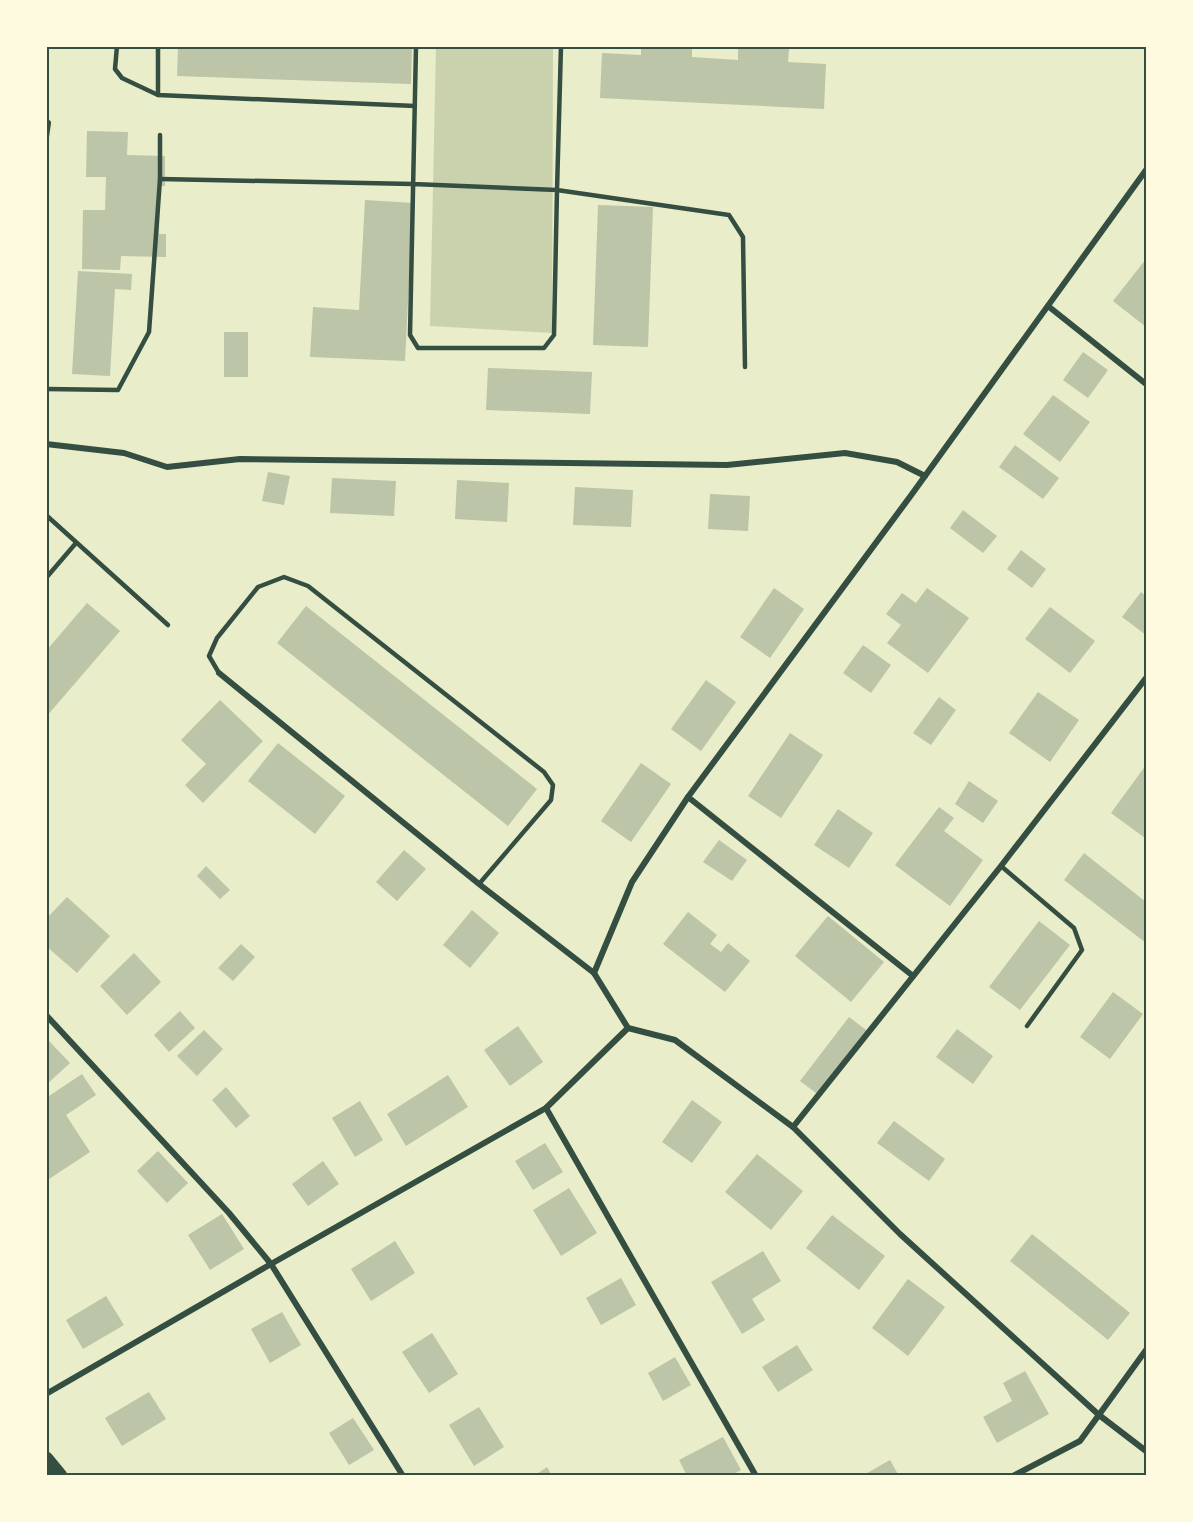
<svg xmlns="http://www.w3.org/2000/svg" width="1193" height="1522" viewBox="0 0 1193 1522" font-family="Ubuntu,sans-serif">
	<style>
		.green { fill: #cad2ad }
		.building { fill: #bcc5a7 }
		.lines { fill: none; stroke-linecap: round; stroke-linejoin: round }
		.service { stroke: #344e41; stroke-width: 4.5 }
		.minor { stroke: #344e41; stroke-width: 6 }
		.primary { stroke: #344e41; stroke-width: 15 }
		.neatline { fill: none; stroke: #344e41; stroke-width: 2 }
	</style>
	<rect width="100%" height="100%" fill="#e9edc9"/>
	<!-- green -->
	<path class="green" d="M436,47H553L552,333L430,326Z"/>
	<!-- building -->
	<g class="building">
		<path d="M178,46H412L411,84L177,76Z"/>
		<path d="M641,46H692V57L738,60V46L789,49L788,62L826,64L824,109L600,98L602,53L641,55Z"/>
		<path d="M87,131L128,132L127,155L165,156V186H160L159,234H166V257L121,256L120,270L82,269L83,210H105L106,177H86Z"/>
		<path d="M365,200L413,203L405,361L310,357L313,307L359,310Z"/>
		<path d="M598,205L653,207L648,347L593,345Z"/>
		<path d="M1146,259V327L1113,301Z"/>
		<path d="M78,271L132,274L131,290L115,289L110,376L72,374Z"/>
		<rect x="224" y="332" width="24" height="45"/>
		<path d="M1083,352L1108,370L1088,398L1063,380Z"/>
		<path d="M488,368L592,372L590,414L486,410Z"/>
		<path d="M1053,395L1090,422L1060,462L1023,434Z"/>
		<path d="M1015,445L1059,478L1043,499L999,467Z"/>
		<path d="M268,472L290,476L284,505L262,501Z"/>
		<path d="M332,478L396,481L394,516L330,513Z"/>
		<path d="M457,480L509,483L507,522L455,519Z"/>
		<path d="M575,487L633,490L631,527L573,525Z"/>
		<path d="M710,494L750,496L748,531L708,529Z"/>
		<path d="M963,510L997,536L983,553L950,528Z"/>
		<path d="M1021,550L1046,569L1032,588L1007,569Z"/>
		<path d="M774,588L804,609L770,658L740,637Z"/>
		<path d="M927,588L969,618L928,673L887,643L901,625L886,614L902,593L916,603Z"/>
		<path d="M1141,592L1146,596V635L1122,617Z"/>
		<path d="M87,603L120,631L46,717V651Z"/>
		<path d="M306,606L537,789L508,826L277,643Z"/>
		<path d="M1050,607L1095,641L1070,673L1025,639Z"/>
		<path d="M863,645L891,665L871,693L843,673Z"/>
		<path d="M706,680L736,702L701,751L671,729Z"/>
		<path d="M1038,692L1079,720L1050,762L1009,733Z"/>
		<path d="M939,697L956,710L931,745L913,733Z"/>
		<path d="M220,700L263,741L203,803L185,785L206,764L181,740Z"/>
		<path d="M790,733L823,755L781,818L748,796Z"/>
		<path d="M278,743L345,796L315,834L248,781Z"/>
		<path d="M641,763L671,784L631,842L601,821Z"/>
		<path d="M1146,765V836L1145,838L1111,813Z"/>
		<path d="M969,781L998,801L983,823L955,804Z"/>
		<path d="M939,807L954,818L944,831L983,860L950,906L895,865Z"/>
		<path d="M838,809L873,833L849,868L814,845Z"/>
		<path d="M719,840L747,860L732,881L703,862Z"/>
		<path d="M404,850L426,869L397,901L376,882Z"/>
		<path d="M1084,853L1146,902V943L1064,880Z"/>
		<path d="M206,866L230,890L220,899L197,876Z"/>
		<path d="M67,897L110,936L77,973L46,946V919Z"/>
		<path d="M472,910L499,933L470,968L443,945Z"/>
		<path d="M688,912L717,935L710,944L721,952L728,943L750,961L725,992L663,944Z"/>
		<path d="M828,916L884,962L851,1002L795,956Z"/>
		<path d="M1039,921L1070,945L1020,1010L989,987Z"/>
		<path d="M241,944L255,957L233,981L218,968Z"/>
		<path d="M134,953L161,982L127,1015L100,986Z"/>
		<path d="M1113,992L1143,1014L1110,1059L1080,1037Z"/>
		<path d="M180,1011L195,1028L169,1052L154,1035Z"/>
		<path d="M849,1017L870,1033L820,1096L800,1081Z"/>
		<path d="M518,1026L543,1062L510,1086L484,1050Z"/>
		<path d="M957,1029L993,1056L973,1084L936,1057Z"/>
		<path d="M204,1030L223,1049L197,1076L177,1056Z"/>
		<path d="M46,1038L70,1063L46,1085Z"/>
		<path d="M82,1074L96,1095L66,1115L90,1152L46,1181V1098Z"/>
		<path d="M448,1075L468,1107L406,1146L387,1114Z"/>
		<path d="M226,1087L250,1116L236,1128L212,1100Z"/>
		<path d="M692,1100L722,1122L692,1163L662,1142Z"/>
		<path d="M360,1101L383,1140L355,1157L332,1118Z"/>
		<path d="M894,1121L945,1159L929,1181L877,1143Z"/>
		<path d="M545,1143L563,1172L533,1190L515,1161Z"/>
		<path d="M158,1151L188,1183L167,1203L137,1171Z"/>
		<path d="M757,1154L803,1191L771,1230L725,1192Z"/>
		<path d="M323,1161L339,1184L308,1206L292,1184Z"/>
		<path d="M569,1188L597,1233L561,1256L533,1210Z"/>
		<path d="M222,1214L244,1249L210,1270L188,1235Z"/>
		<path d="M832,1215L885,1256L859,1290L806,1248Z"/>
		<path d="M1032,1234L1130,1313L1108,1340L1010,1261Z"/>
		<path d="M395,1241L415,1273L371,1301L351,1269Z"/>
		<path d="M763,1251L781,1281L752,1299L765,1320L742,1334L711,1282Z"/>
		<path d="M621,1278L636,1305L601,1325L586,1298Z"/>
		<path d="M908,1279L945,1307L908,1356L872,1328Z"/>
		<path d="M106,1296L124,1325L83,1349L66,1320Z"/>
		<path d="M282,1312L301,1345L270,1363L251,1329Z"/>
		<path d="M432,1333L458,1374L429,1393L402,1352Z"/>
		<path d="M797,1345L813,1370L778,1392L762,1367Z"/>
		<path d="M675,1357L691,1385L663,1401L648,1373Z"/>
		<path d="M1025,1371L1049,1414L997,1443L983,1417L1012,1401L1003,1383Z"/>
		<path d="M149,1392L166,1419L122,1446L105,1418Z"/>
		<path d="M479,1407L504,1447L474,1466L449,1425Z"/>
		<path d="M353,1418L374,1450L349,1465L329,1433Z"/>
		<path d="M723,1437L741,1470L730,1476H687L679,1460Z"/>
		<path d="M890,1460L899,1476H862Z"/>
		<path d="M547,1467L552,1476H534Z"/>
	</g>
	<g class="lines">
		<!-- service -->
		<g class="service">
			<path d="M117,46L115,69L122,78L158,95L415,106"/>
			<path d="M561,46L557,190L729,215L743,237L745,367"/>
			<path d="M158,95V46"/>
			<path d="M160,179L413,184L557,190L554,335L544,348H418L410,335L416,46"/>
			<path d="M46,389L118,390L149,332L160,179V135"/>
			<path d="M46,515L168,625"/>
			<path d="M46,578L76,543"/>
			<path d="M219,673L209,656L217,638L258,587L284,577L308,586L544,772L553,785L551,800L479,884"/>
			<path d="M1001,866L1074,928L1082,950L1027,1026"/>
		</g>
		<!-- minor -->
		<g class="minor">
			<path d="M46,137L48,123"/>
			<path d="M1048,306L1146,384"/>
			<path d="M46,444L124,453L167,467L240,459L727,465L845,453L897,462L925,476"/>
			<path d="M219,673L479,884L594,973L628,1028L675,1040L793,1127L900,1234L1099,1415L1146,1451"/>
			<path d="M688,797L913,976"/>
			<path d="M594,973L632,882L688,797L912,494L1146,170"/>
			<path d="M46,1015L229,1213L271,1264L403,1476"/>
			<path d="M546,1108L756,1476"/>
			<path d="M793,1127L1001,866L1146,678"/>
			<path d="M46,1394L271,1264L546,1108L628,1028"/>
			<path d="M1013,1476L1080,1441L1146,1350"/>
		</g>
		<!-- primary -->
		<path class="primary" d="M46,1459L60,1476"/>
	</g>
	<!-- border -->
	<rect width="1193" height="1522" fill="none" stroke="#fefae0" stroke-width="96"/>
	<rect x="48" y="48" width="1097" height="1426" class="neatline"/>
</svg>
